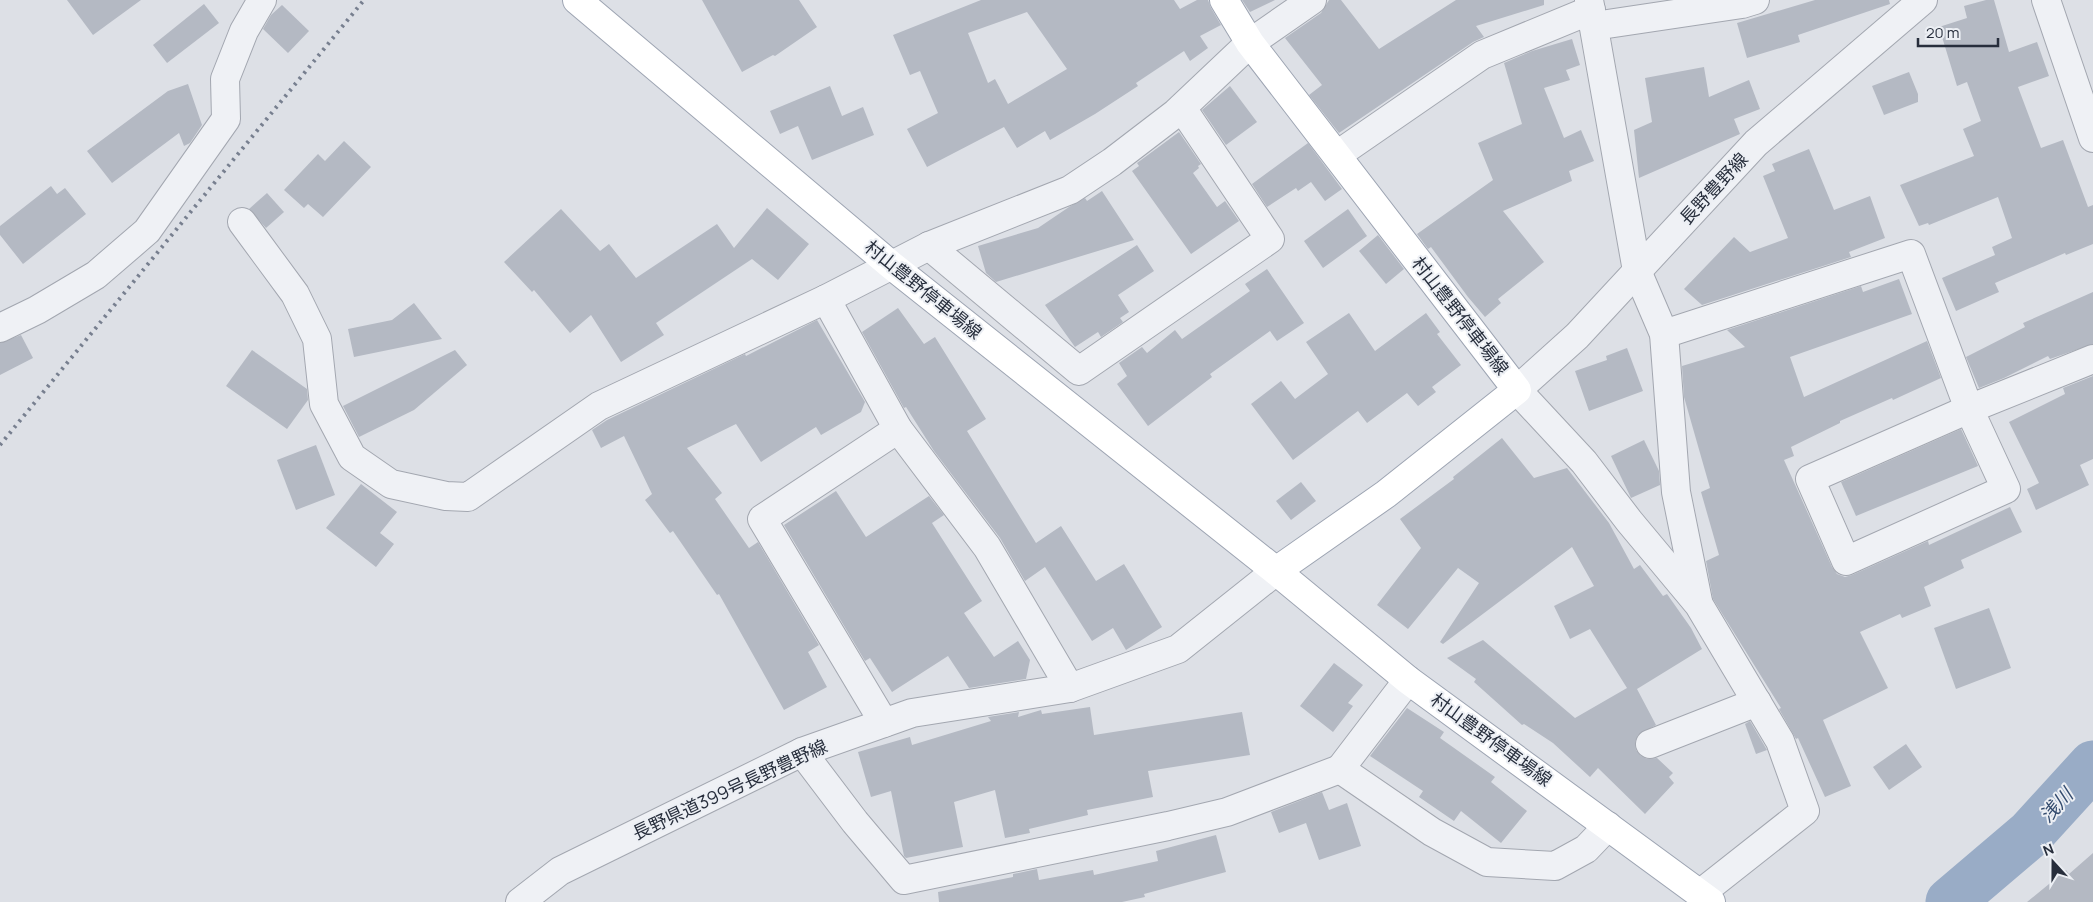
<svg xmlns="http://www.w3.org/2000/svg" width="2093" height="902" viewBox="0 0 2093 902" font-family="Manrope,'Noto Sans JP',sans-serif">
	<style>
		.lines { fill: none; stroke-linecap: round; stroke-linejoin: round }
		.river { stroke: #99acc6; stroke-width: 49 }
		.building { fill: #b4b9c3; fill-rule: evenodd }
		.minor-casing { stroke: #a3a7b0; stroke-width: 30 }
		.major-casing { stroke: #9da4b2; stroke-width: 30 }
		.minor { stroke: #eff1f5; stroke-width: 28 }
		.major { stroke: #fff; stroke-width: 28 }
		.rail { stroke: #777f8f; stroke-width: 4; stroke-dasharray: 2.5 5; stroke-linecap: butt }
		.labels { text-anchor: middle; stroke-width: 4; stroke-linejoin: round; paint-order: stroke }
		.street-label { font-size: 18px; fill: #272e3c; stroke: #eceff4 }
		.water-label { font-size: 19px; font-style: italic; fill: #334b6e; stroke: #eceff4 }
	</style>
	<rect width="100%" height="100%" fill="#dde0e6"/>
	<g class="lines">
		<!-- river -->
		<path class="river" d="M1950,902L2030,834L2093,765"/>
	</g>
	<!-- building -->
	<g class="building">
		<path d="M67,0H141L93,35Z"/>
		<path d="M702,0H799L817,27L775,56L773,55L742,72Z"/>
		<path d="M981,0H1174L1180,9L1197,0H1208L1211,8L1221,25L1200,36L1208,48L1190,61L1184,51L1136,83L1138,86L1095,114L1050,140L1045,131L1017,148L1004,127L927,167L907,129L938,113L920,71L910,75L893,35ZM1027,12L1067,69L1008,104L995,79L988,83L968,33Z"/>
		<path d="M1242,0H1275L1250,12Z"/>
		<path d="M1329,0H1341L1379,49L1456,0H1544V5L1476,26L1484,37L1473,42L1339,133L1309,95L1322,85L1285,38L1321,13Z"/>
		<path d="M1815,0H1889L1890,4L1798,35L1800,42L1747,58L1737,23Z"/>
		<path d="M1986,0H1994L2009,52L2037,42L2049,76L2018,87L2041,148L2063,140L2088,207L2093,205V244L2066,255L2065,253L1995,283L1999,292L1956,311L1942,278L1995,255L1992,247L2012,238L1998,197L1929,225L1928,223L1919,226L1900,185L1974,156L1963,129L1981,121L1967,82L1957,86L1939,27L1967,18L1964,6Z"/>
		<path d="M204,4L219,23L167,63L153,45Z"/>
		<path d="M282,5L309,31L288,53L263,29L271,15Z"/>
		<path d="M1572,39L1580,65L1566,70L1570,80L1544,88L1564,138L1581,130L1594,161L1569,171L1572,181L1503,211L1544,262L1498,299L1501,303L1485,317L1468,297L1431,247L1428,249L1417,234L1493,180L1478,143L1522,124L1504,63L1532,51Z"/>
		<path d="M1704,67L1709,97L1749,80L1760,109L1734,119L1740,134L1639,178L1634,130L1652,122L1645,78Z"/>
		<path d="M1909,72L1918,94V102L1884,115L1872,86Z"/>
		<path d="M188,84L202,125L190,143L184,146L179,133L112,183L87,151L168,91Z"/>
		<path d="M830,86L842,116L863,107L874,135L812,160L798,126L780,134L770,111Z"/>
		<path d="M1230,86L1257,122L1226,145L1202,110Z"/>
		<path d="M1179,132L1201,164L1198,166L1199,168L1193,173L1217,207L1225,201L1239,221L1191,254L1132,171L1139,166L1137,163Z"/>
		<path d="M344,141L371,167L323,217L308,204L304,208L284,190L318,154L325,161Z"/>
		<path d="M1308,143L1342,189L1325,201L1311,182L1298,191L1296,188L1267,207L1252,184Z"/>
		<path d="M1809,149L1834,210L1870,196L1885,238L1849,252L1851,257L1702,305L1684,289L1734,237L1750,252L1788,238L1763,176L1775,171L1772,164Z"/>
		<path d="M51,186L57,194L65,188L86,214L23,264L0,235V226Z"/>
		<path d="M1102,191L1134,240L996,282L986,273L978,246L1038,228L1069,207L1085,198L1087,201Z"/>
		<path d="M267,193L284,212L266,228L249,209Z"/>
		<path d="M767,208L809,244L778,280L752,259L656,323L664,335L621,362L591,315L570,333L534,290L532,292L504,262L561,209L600,251L609,244L636,278L717,224L734,248Z"/>
		<path d="M1348,209L1367,236L1323,268L1304,241Z"/>
		<path d="M1378,235L1404,269L1386,284L1359,251Z"/>
		<path d="M1137,245L1154,271L1118,295L1129,312L1120,318L1123,322L1101,337L1098,332L1075,347L1045,305Z"/>
		<path d="M1267,269L1304,323L1277,341L1270,331L1210,374L1212,377L1148,426L1117,384L1127,376L1119,363L1142,347L1147,353L1175,330L1182,339L1250,291L1245,284Z"/>
		<path d="M1899,279L1912,314L1790,357L1804,397L1927,341L1941,378L1893,400L1892,398L1840,421V423L1791,447L1794,456L1784,460L1832,567L1837,574L1845,577L1852,575L1928,541L1929,545L2010,507L2022,532L1961,560L1964,568L1924,587L1931,606L1902,618L1900,614L1860,632L1888,688L1823,720L1851,786L1825,797L1798,738L1796,739L1779,709L1781,708L1713,599L1706,561L1719,555L1701,492L1710,488L1684,397L1682,366L1745,347L1727,330L1861,286L1863,292Z"/>
		<path d="M2093,292V344L2050,359L2048,356L2004,378L1979,388L1966,357L2025,327L2023,323Z"/>
		<path d="M414,303L442,339L354,357L348,329L392,320Z"/>
		<path d="M898,308L924,344L935,337L986,419L967,431L1036,543L1061,526L1096,581L1124,564L1162,627L1126,650L1113,628L1092,641L1045,567L1025,581L1000,538L934,451L906,407L904,408L862,332Z"/>
		<path d="M1349,313L1375,351L1426,313L1440,332L1437,334L1461,365L1432,387L1436,392L1418,406L1407,393L1367,423L1358,411L1293,460L1251,404L1281,381L1295,399L1328,374L1306,342Z"/>
		<path d="M817,320L865,402L861,412L821,435L816,427L761,462L736,424L687,448L722,493L715,499L749,548L758,542L819,645L808,652L827,687L784,710L719,594L717,595L673,531L670,533L645,500L652,494L624,436L601,448L592,430L607,420L745,354L746,356Z"/>
		<path d="M21,335L33,358L0,375V343Z"/>
		<path d="M1627,348L1643,391L1589,411L1575,371L1607,360L1606,356Z"/>
		<path d="M252,350L307,389L308,400L287,429L226,386Z"/>
		<path d="M455,350L467,365L414,410L359,437L343,406Z"/>
		<path d="M2093,376V459L2080,465L2089,485L2036,510L2027,489L2039,483L2009,422L2065,394L2063,388Z"/>
		<path d="M1961,429L1978,466L1856,516L1841,482Z"/>
		<path d="M1502,438L1534,478L1567,468L1609,523L1634,569L1640,565L1663,596L1667,594L1691,628L1702,649L1637,689L1656,725L1638,735L1635,742L1636,750L1641,756L1647,759L1657,758L1673,773L1669,777L1674,783L1645,814L1598,768L1590,777L1553,743L1524,724L1522,725L1474,682L1476,679L1447,658L1483,640L1575,718L1627,688L1590,629L1570,639L1554,606L1594,586L1572,547L1443,644L1440,642L1479,583L1458,568L1408,629L1377,605L1421,548L1400,519L1454,479L1453,477Z"/>
		<path d="M1644,440L1659,471L1660,485L1631,498L1611,456Z"/>
		<path d="M316,445L335,495L296,510L277,460Z"/>
		<path d="M1301,482L1316,501L1291,520L1276,501Z"/>
		<path d="M361,484L397,512L380,533L394,544L376,567L326,528Z"/>
		<path d="M836,491L866,537L929,496L944,515L932,523L982,601L964,613L994,657L1018,641L1030,660L1026,679L969,688L948,656L892,692L870,658L865,661L784,525Z"/>
		<path d="M1989,608L2011,668L1956,689L1934,628Z"/>
		<path d="M1334,663L1363,685L1348,703L1353,706L1333,732L1300,706Z"/>
		<path d="M1090,707L1094,735L1242,712L1250,755L1148,771L1153,797L1087,810L1088,815L1029,829L1030,833L1005,838L995,790L954,802L963,847L906,858L904,856L891,791L871,797L858,752L910,737L912,745L991,721L988,717L1019,712L1018,717L1041,710L1042,714Z"/>
		<path d="M1407,708L1444,732L1440,738L1495,777L1491,782L1527,811L1501,843L1461,811L1454,821L1419,797L1423,791L1370,756Z"/>
		<path d="M1750,721L1767,750L1756,754L1745,724Z"/>
		<path d="M1906,744L1922,767L1889,790L1873,767Z"/>
		<path d="M1322,792L1329,810L1347,803L1361,846L1319,860L1306,823L1279,833L1271,812Z"/>
		<path d="M1216,835L1226,872L1144,894L1145,897L1122,902H939L938,892L1013,877V874L1037,869L1039,880L1093,870L1094,875L1158,861L1156,851Z"/>
		<path d="M2093,853V902H2027L2066,870L2069,874Z"/>
	</g>
	<g class="lines">
		<defs>
			<g id="minor">
				<path d="M1589,0L1637,271L1664,334L1676,492L1698,601"/>
				<path d="M2046,0L2093,138"/>
				<path d="M1594,26L1742,4L1755,0"/>
				<path d="M1337,155L1482,55L1591,10"/>
				<path d="M242,222L295,294L317,339L324,404L352,457L391,484L446,496L468,497L599,406L826,299L929,246L1070,190L1112,162L1176,113L1250,43L1312,0"/>
				<path d="M929,246L1079,371L1270,239L1182,108"/>
				<path d="M826,299L898,429L987,547L1070,688"/>
				<path d="M0,328L37,310L96,275L147,231L226,119L225,79L244,31L262,0"/>
				<path d="M1664,334L1911,254L1969,409L2093,359"/>
				<path d="M1969,409L2006,489L1846,561L1810,479Z"/>
				<path d="M1408,680L1340,769L1432,832L1487,862L1555,866L1586,849L1608,826"/>
				<path d="M884,723L762,519L898,429"/>
				<path d="M1650,744L1757,702"/>
				<path d="M802,752L855,822L904,880L1168,826L1227,812L1340,769"/>
				<path d="M1701,893L1805,811L1780,741L1699,605L1629,521L1584,462L1517,390L1577,336L1756,143L1923,0"/>
				<path d="M520,902L560,871L802,752L912,713L1070,688L1178,649L1276,571"/>
			</g>
			<g id="major">
				<path d="M577,0L891,265L1276,571L1408,680L1711,902"/>
				<path d="M1224,0L1250,43L1517,390L1386,494L1276,571"/>
			</g>
		</defs>
		<!-- minor casing -->
		<use href="#minor" class="minor-casing"/>
		<!-- major casing -->
		<use href="#major" class="major-casing"/>
		<!-- minor -->
		<use href="#minor" class="minor"/>
		<!-- major -->
		<use href="#major" class="major"/>
		<!-- rail -->
		<path class="rail" d="M0,445L364,0"/>
	</g>
	<g class="labels">
		<!-- street labels -->
		<g class="street-label">
			<text transform="translate(1714 189) rotate(-47)" y="6">長野豊野線</text>
			<text transform="translate(923 290) rotate(39)" y="6">村山豊野停車場線</text>
			<text transform="translate(1460 316) rotate(52)" y="6">村山豊野停車場線</text>
			<text transform="translate(1491 740) rotate(36)" y="6">村山豊野停車場線</text>
			<text transform="translate(730 790) rotate(-25)" y="6">長野県道399号長野豊野線</text>
		</g>
		<!-- water labels -->
		<g class="water-label">
			<text transform="translate(2056 805) rotate(-47)" y="7">浅川</text>
		</g>
	</g>
	<!-- north arrow -->
	<g transform="translate(2053 862) rotate(339)" stroke="#eceff4" stroke-width="4" paint-order="stroke">
	<path d="M0-4L9 19L0 12L-9 19Z" fill="#272e3c"/>
	<text y="-8" font-size="14" font-weight="bold" text-anchor="middle" fill="#272e3c">N</text>
	</g>
	<!-- scale -->
	<path d="M1918 38v8h80v-8" fill="none" stroke="#272e3c" stroke-width="2.5"/>
	<text x="1926" y="38" font-size="15" fill="#272e3c" stroke="#eceff4" stroke-width="4" paint-order="stroke">20 m</text>
</svg>
